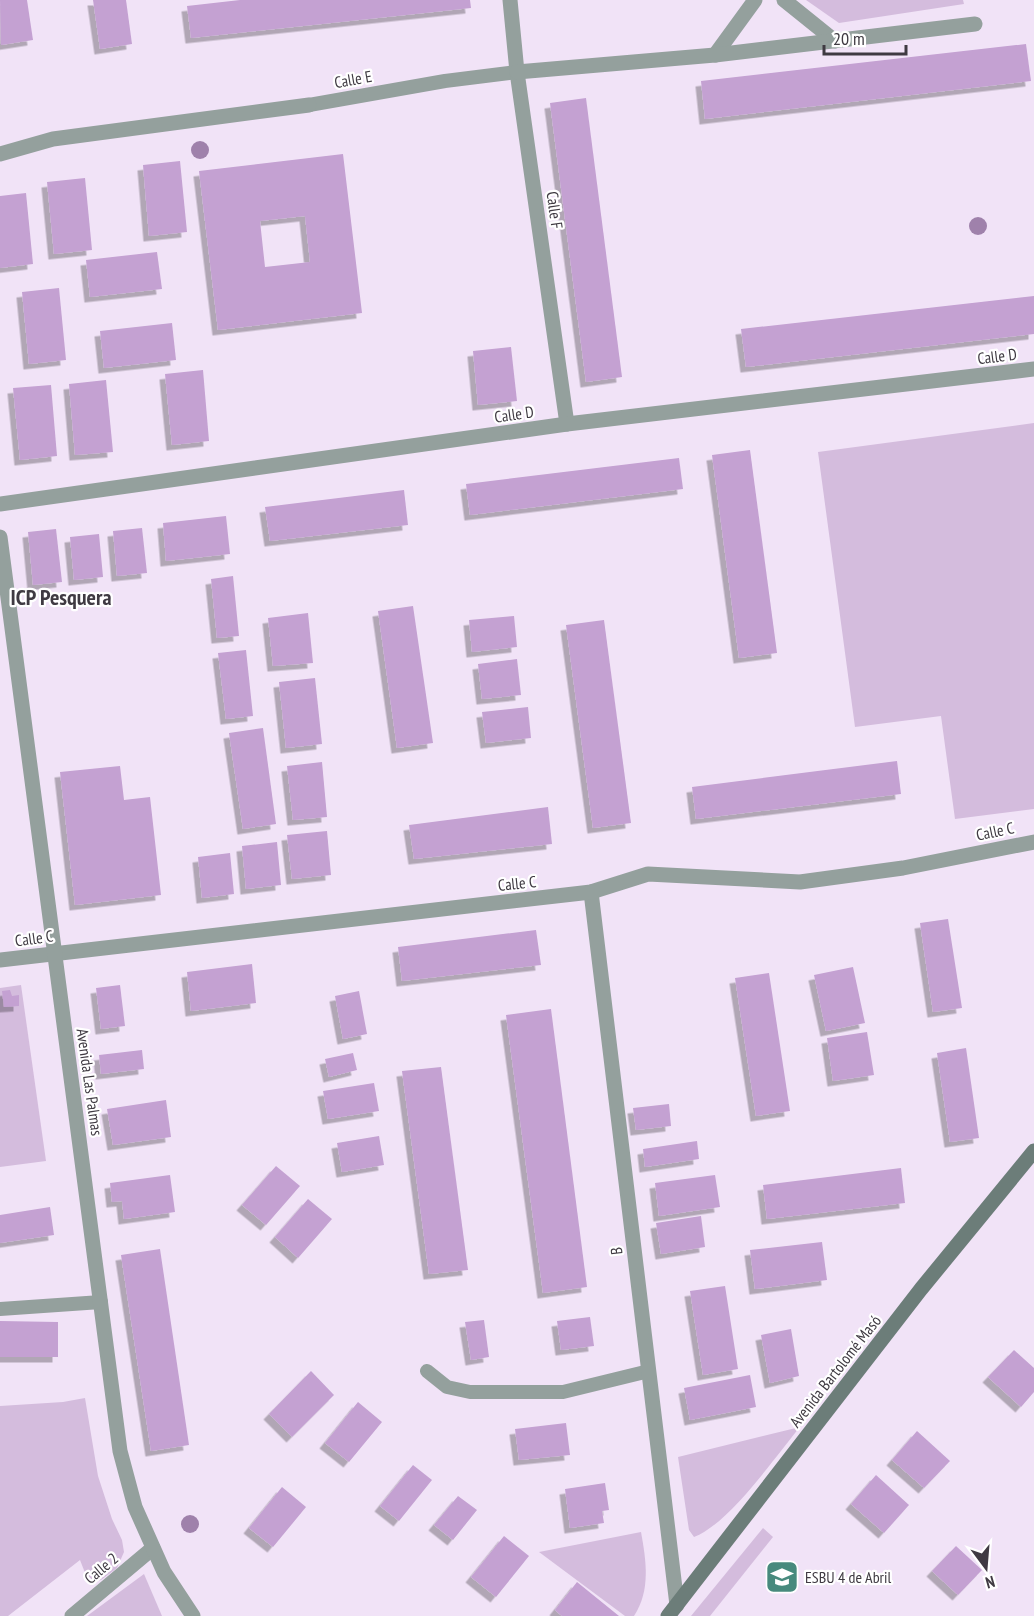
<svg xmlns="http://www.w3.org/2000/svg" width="1034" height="1616" viewBox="0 0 1034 1616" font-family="'PT Sans Narrow',sans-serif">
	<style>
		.green { fill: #d4bcdd }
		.building { fill: #c4a1d2; fill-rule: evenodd; filter: url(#shadow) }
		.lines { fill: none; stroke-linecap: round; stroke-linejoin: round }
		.service { stroke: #94a09d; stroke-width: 14 }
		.minor { stroke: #94a09d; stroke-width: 15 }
		.tertiary { stroke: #94a09d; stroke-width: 15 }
		.secondary { stroke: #6c7d79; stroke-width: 15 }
		.tree { fill: #9f81ab }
		.labels { text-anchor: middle; stroke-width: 4.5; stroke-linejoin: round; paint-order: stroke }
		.street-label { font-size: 16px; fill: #3f3a42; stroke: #fff }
		.poi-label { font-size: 16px; fill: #3f3a42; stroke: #fff; text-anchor: start }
		.district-label { font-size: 22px; font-weight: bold; fill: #3f3a42; stroke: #fff }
	</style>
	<defs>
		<filter id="shadow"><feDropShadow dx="-5.5" dy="5.5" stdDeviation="0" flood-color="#0004"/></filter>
	</defs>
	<rect width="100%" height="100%" fill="#f1e3f7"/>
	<!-- green -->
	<g class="green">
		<path d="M806,0H963L964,4L839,23Z"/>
		<path d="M1034,423V809L955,819L941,716L855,727L818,452Z"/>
		<path d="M21,985L46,1161L0,1167V988Z"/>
		<path d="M85,1398L98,1476L112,1519L122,1540L124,1552L117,1568L101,1580L89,1583L80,1560L8,1616H0V1406L63,1402Z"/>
		<path d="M800,1427C774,1458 730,1523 694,1537L689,1530L678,1457Z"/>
		<path d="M763,1528L773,1537L710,1616H691Z"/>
		<path d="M641,1532C646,1560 651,1590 634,1616H625L539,1552Z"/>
		<path d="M144,1574L162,1616H87Z"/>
	</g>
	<!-- building -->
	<g class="building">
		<path d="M0,0H27L33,40L1,45Z"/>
		<path d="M93,0H126L132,44L100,49Z"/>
		<path d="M240,0H470L471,8L191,38L187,6Z"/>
		<path d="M1026,44L1031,81L705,119L701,81Z"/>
		<path d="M586,98L622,377L586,382L550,103Z"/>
		<path d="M343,154L362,313L218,330L199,171ZM305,216L310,262L265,267L260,221Z"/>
		<path d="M180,161L187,232L149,236L143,165Z"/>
		<path d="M85,178L92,250L54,254L47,182Z"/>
		<path d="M26,193L33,264L0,268V196Z"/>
		<path d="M157,252L162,289L90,297L86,260Z"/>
		<path d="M59,288L66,360L29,364L22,292Z"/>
		<path d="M1034,296V334L746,367L741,329Z"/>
		<path d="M172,323L176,360L104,368L100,331Z"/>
		<path d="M511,347L517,401L478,405L473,351Z"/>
		<path d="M203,370L209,441L172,445L165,374Z"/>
		<path d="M106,380L113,452L75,455L69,384Z"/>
		<path d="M51,385L57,456L20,460L13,388Z"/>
		<path d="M750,450L777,653L739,658L712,455Z"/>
		<path d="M679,458L683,489L470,515L466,484Z"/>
		<path d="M404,490L408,525L270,541L265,507Z"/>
		<path d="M226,516L230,554L166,561L163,523Z"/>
		<path d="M142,528L147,573L117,576L113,531Z"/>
		<path d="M56,529L62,582L33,585L28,532Z"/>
		<path d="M99,534L103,577L74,580L70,537Z"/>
		<path d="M233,576L239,636L217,638L211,579Z"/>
		<path d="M413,606L433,743L397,748L378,611Z"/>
		<path d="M308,613L313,663L273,666L268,618Z"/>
		<path d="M514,616L517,647L472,652L469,620Z"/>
		<path d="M604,620L631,823L593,828L566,625Z"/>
		<path d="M246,650L253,716L226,719L218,653Z"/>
		<path d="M517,659L521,695L482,699L478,664Z"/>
		<path d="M315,678L322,744L286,748L279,682Z"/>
		<path d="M528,707L531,738L486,743L482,712Z"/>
		<path d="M263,728L276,824L243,829L229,733Z"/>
		<path d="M897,761L901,794L696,819L692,787Z"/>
		<path d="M322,762L327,817L293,820L287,766Z"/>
		<path d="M120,766L124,800L150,797L161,895L75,905L60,772Z"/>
		<path d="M548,807L552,844L414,859L409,825Z"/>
		<path d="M327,831L331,875L292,879L287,835Z"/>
		<path d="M277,842L281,885L246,889L242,846Z"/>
		<path d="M230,853L234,894L202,898L198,857Z"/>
		<path d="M948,919L962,1008L933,1012L920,923Z"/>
		<path d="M536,930L541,965L402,981L398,947Z"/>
		<path d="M252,964L256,1003L191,1011L187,972Z"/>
		<path d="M853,967L865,1023L826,1031L814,975Z"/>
		<path d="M769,973L790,1111L756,1116L735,978Z"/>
		<path d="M120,985L125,1026L101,1029L96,988Z"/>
		<path d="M10,990L12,996L19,995V1006L4,1007L2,991Z"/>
		<path d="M359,991L367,1034L343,1039L335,996Z"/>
		<path d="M551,1009L587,1287L543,1293L506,1015Z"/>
		<path d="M867,1032L874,1075L833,1081L827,1038Z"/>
		<path d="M966,1048L979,1138L950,1142L937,1053Z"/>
		<path d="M142,1050L144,1069L101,1074L99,1055Z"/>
		<path d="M353,1053L357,1070L329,1077L325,1059Z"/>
		<path d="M441,1067L468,1270L429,1274L402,1071Z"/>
		<path d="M374,1083L379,1111L328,1119L323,1091Z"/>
		<path d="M166,1100L171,1137L113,1145L107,1109Z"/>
		<path d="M669,1104L671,1126L636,1130L633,1108Z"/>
		<path d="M379,1136L384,1165L342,1172L337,1143Z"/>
		<path d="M697,1141L699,1159L645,1167L643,1149Z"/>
		<path d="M276,1166L300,1186L266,1225L242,1205Z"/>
		<path d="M901,1168L905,1203L767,1219L763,1185Z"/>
		<path d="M170,1175L175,1212L124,1219L122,1201L112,1202L110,1183Z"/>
		<path d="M715,1175L720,1207L659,1216L655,1183Z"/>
		<path d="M308,1199L332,1219L298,1258L275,1237Z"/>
		<path d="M50,1207L54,1235L0,1243V1215Z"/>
		<path d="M701,1216L705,1247L661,1254L656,1223Z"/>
		<path d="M822,1242L827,1280L755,1289L750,1250Z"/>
		<path d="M160,1249L189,1445L151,1451L121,1255Z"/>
		<path d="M725,1286L738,1369L703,1375L690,1291Z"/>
		<path d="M590,1317L594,1346L561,1350L557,1321Z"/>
		<path d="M484,1320L489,1357L471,1360L465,1322Z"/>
		<path d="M0,1321L58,1322V1357H0Z"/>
		<path d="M791,1329L799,1376L770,1383L761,1335Z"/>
		<path d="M1014,1350L1034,1368V1392L1021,1407L988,1377Z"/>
		<path d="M311,1371L334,1395L292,1437L269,1414Z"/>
		<path d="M750,1375L756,1407L690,1420L684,1388Z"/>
		<path d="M358,1402L382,1422L349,1462L325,1443Z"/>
		<path d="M566,1423L570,1455L519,1460L515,1429Z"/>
		<path d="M917,1431L950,1461L924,1488L892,1460Z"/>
		<path d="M413,1465L432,1480L399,1521L380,1506Z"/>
		<path d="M876,1475L909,1505L884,1533L851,1504Z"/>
		<path d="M605,1483L609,1510L602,1511L604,1523L570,1528L565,1489Z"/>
		<path d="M282,1487L306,1507L273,1547L249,1528Z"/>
		<path d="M458,1496L477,1510L453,1540L434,1525Z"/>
		<path d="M504,1536L529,1556L496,1597L471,1577Z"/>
		<path d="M956,1546L982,1570L958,1595L932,1571Z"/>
		<path d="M577,1582L619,1616H562L555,1610Z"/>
	</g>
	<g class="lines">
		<!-- service -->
		<g class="service">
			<path d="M309,105L445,81L517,72"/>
			<path d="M0,1309L101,1302"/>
			<path d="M427,1371L447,1387L470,1392H563L649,1371"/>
		</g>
		<!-- minor -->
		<g class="minor">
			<path d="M510,0L517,72L567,424"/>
			<path d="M784,0L835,41"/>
			<path d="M715,55L755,0"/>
			<path d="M517,72L715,55L975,24"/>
			<path d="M0,154L53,139L309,105"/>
			<path d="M0,504L567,424L1034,369"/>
			<path d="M591,892L677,1605"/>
			<path d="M0,960L591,892L648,874L800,882L903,868L1034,842"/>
			<path d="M72,1616L153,1548"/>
		</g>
		<!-- tertiary -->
		<path class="tertiary" d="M0,537L120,1451L135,1507L164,1572L193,1616"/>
		<!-- secondary -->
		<path class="secondary" d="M668,1616L921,1289L1034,1151"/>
	</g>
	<!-- trees -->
	<g class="tree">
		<circle cx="200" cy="150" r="9"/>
		<circle cx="978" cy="226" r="9"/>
		<circle cx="190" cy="1524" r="9"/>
	</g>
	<!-- icons -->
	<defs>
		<symbol id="school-square" viewBox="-11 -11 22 22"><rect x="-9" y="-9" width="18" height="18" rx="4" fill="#478a7d" stroke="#fff"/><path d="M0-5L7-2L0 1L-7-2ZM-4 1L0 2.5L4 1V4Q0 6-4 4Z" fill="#fff"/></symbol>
	</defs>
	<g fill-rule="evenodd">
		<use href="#school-square" x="763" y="1558" width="38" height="38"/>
	</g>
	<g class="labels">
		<!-- street labels -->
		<g class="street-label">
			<text transform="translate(353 79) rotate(-10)" y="6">Calle E</text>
			<text transform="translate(555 210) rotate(82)" y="6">Calle F</text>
			<text transform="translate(997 356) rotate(-7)" y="6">Calle D</text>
			<text transform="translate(514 414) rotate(-8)" y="6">Calle D</text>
			<text transform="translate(995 831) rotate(-12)" y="6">Calle C</text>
			<text transform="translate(517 883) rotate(-6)" y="6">Calle C</text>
			<text transform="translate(34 938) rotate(-8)" y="6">Calle C</text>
			<text transform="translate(90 1082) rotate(82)" y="6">Avenida Las Palmas</text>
			<text transform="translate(616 1251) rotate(-97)" y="6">B</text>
			<text transform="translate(835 1371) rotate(-52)" y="6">Avenida Bartolomé Masó</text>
			<text transform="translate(101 1568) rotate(-40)" y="6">Calle 2</text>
		</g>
		<!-- poi labels -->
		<g class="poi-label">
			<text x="805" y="1583">ESBU 4 de Abril</text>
		</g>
		<!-- district labels -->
		<g class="district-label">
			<text x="61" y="605">ICP Pesquera</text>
		</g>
	</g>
	<!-- north arrow -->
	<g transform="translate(986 1568) rotate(164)" stroke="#ffffff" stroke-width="4.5" paint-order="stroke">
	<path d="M0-4.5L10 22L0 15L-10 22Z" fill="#3f3a42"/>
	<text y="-9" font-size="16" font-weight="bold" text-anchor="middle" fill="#3f3a42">N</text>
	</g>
	<!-- scale -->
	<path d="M824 45v9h82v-9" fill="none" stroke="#3f3a42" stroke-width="3"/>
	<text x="833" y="45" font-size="18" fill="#3f3a42" stroke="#ffffff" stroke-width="4.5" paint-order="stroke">20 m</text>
</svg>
